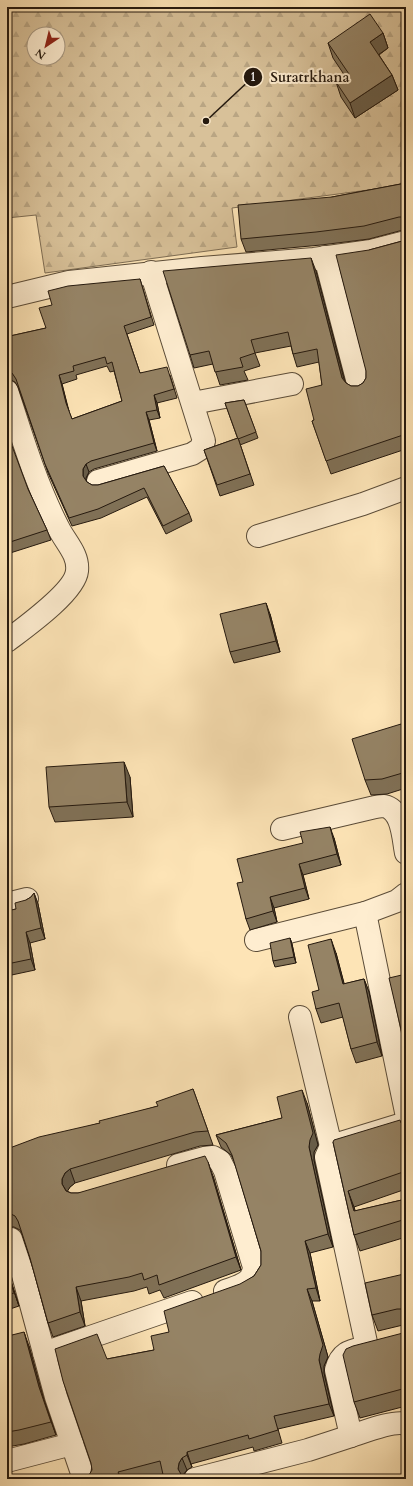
<svg xmlns="http://www.w3.org/2000/svg" width="413" height="1486" viewBox="0 0 413 1486" font-family="Cardo,serif">
	<style>
		.forest { fill: url(#forest-firs); stroke: #7e6d54; fill-rule: evenodd }
		.lines { fill: none; stroke-linecap: round; stroke-linejoin: round }
		.minor-casing { stroke: #5b4c38; stroke-width: 24 }
		.minor { stroke: #feedd0; stroke-width: 22 }
		.wall { fill: #807157; stroke: #25190e; fill-rule: evenodd }
		.shaded-wall { fill: #685c47; stroke: #25190e }
		.building { fill: #958365; stroke: #25190e; fill-rule: evenodd }
		.leader { fill: none; stroke: #25190e; stroke-width: 1.5 }
		.callout-dot { fill: #25190e; stroke: #feedd0; stroke-width: 1.5 }
		.mark-label { font-size: 12px; text-anchor: middle; font-weight: bold; fill: #fff }
		.callout-label { font-size: 14px; text-anchor: middle; font-weight: bold; fill: #25190e; stroke: #feedd0; stroke-width: 4; stroke-linejoin: round; paint-order: stroke }
	</style>
	<defs>
		<pattern id="forest-firs" width="22" height="20" patternUnits="userSpaceOnUse"><rect width="22" height="20" fill="#d8c199"/><path d="M5 1l3.5 6h-7zM16 11l3.5 6h-7z" fill="#b9a583"/></pattern>
	</defs>
	<rect width="100%" height="100%" fill="#fde4b6"/>
	<filter id="stains"><feTurbulence type="fractalNoise" baseFrequency=".005" numOctaves="4"/><feColorMatrix values="0 0 0 0 .2 0 0 0 0 .09 0 0 0 0 .02 0 0 0 .5 -.17"/></filter>
	<radialGradient id="worn" r=".72"><stop offset=".6" stop-color="#630" stop-opacity="0"/><stop offset="1" stop-color="#630" stop-opacity=".3"/></radialGradient>
	<!-- forest -->
	<path class="forest" d="M7,7H406V185L232,208L237,247L45,273L36,215L7,218ZM34,34H58V58H34Z"/>
	<g class="lines">
		<defs>
			<g id="minor">
				<path d="M325,257L359,387"/>
				<path d="M7,297L69,282L202,268L314,259L371,251L406,242"/>
				<path d="M7,391C22,437 36,484 58,527C65,542 79,554 77,571C75,592 24,628 7,641"/>
				<path d="M193,403L292,384"/>
				<path d="M98,481L192,454L200,449L204,441L151,272"/>
				<path d="M258,536L363,504L406,488"/>
				<path d="M282,829L371,808C375,807 380,806 384,806C403,810 403,839 406,853"/>
				<path d="M7,904L27,899"/>
				<path d="M365,913L406,1112"/>
				<path d="M256,940L365,913L397,901L406,894"/>
				<path d="M300,1017L331,1146"/>
				<path d="M178,1165L204,1158L213,1157L220,1161L225,1171L254,1267C253,1284 238,1286 225,1291"/>
				<path d="M11,1239L23,1275L56,1397L84,1479"/>
				<path d="M44,1353L192,1302"/>
				<path d="M351,1436C364,1432 394,1420 406,1424"/>
				<path d="M7,1461L72,1444"/>
				<path d="M195,1479L308,1450L351,1436L336,1370C341,1352 349,1351 367,1347L326,1157L331,1146L406,1123"/>
			</g>
		</defs>
		<!-- minor casing -->
		<use href="#minor" class="minor-casing"/>
		<!-- minor -->
		<use href="#minor" class="minor"/>
	</g>
	<!-- wall -->
	<g class="wall">
		<path d="M383,33L388,48L379,55L392,75L398,90L355,118L341,97L336,82L345,76L333,58L328,43Z"/>
		<path d="M406,183V230H403L369,239L321,245L246,252L241,239L332,197Z"/>
		<path d="M406,240V449L331,474L312,421L314,420L322,385L319,362L297,367L293,354L291,346L255,353L260,366L244,371L248,380L220,385L213,364L194,368L190,355L316,271L345,381L346,383L351,386H358L363,383L366,378L369,250Z"/>
		<path d="M140,279L154,325L127,334L140,373L170,375L177,398L157,403L160,418L149,420L157,451L94,469L89,472L86,478V481L87,482L92,485H98L164,466L189,513L192,521L166,534L147,497L101,518L72,526L48,473L18,387L15,382L9,379H7V328L10,336L46,328ZM107,366L110,372L114,371L122,401L72,419L68,409L62,384L77,379L76,375Z"/>
		<path d="M244,400L258,438L240,445L225,403Z"/>
		<path d="M238,438L254,485L220,496L204,450Z"/>
		<path d="M7,448L28,489L47,530L51,540L7,554Z"/>
		<path d="M270,614L280,652L234,663L230,652Z"/>
		<path d="M401,724L406,737V788L387,794L371,795L365,780Z"/>
		<path d="M130,777L133,817L55,822L49,807Z"/>
		<path d="M334,838L341,865L303,875L309,899L274,908L277,922L250,930L246,919L243,882Z"/>
		<path d="M34,893L38,904L45,939L30,943L35,970L7,976V911L16,909L26,900L31,897Z"/>
		<path d="M290,938L292,944L296,963L275,967L273,961Z"/>
		<path d="M336,953L344,984L364,979L369,992L382,1056L356,1063L351,1049L343,1017L321,1023L316,1009L319,990Z"/>
		<path d="M193,1089L213,1145L200,1146L75,1183L70,1187L67,1191L71,1193H78L213,1176L241,1270L164,1298L160,1290L149,1294L147,1287L134,1291L81,1301L85,1326L53,1337L48,1323L30,1258L22,1234L20,1230L14,1227H7V1149L100,1123L158,1106Z"/>
		<path d="M307,1103L318,1145L314,1152V1160L333,1247L310,1253L320,1301H312L328,1357L324,1366V1373L334,1416L278,1429L282,1443L254,1451L253,1447L191,1464L192,1467L187,1470L183,1476L164,1479L163,1474L144,1479H90L107,1359L154,1350L169,1332L254,1276L261,1265V1251L235,1163L231,1155L221,1147L216,1135L282,1118Z"/>
		<path d="M406,1121V1189L354,1207L355,1211L406,1199V1237L360,1251L354,1235L333,1142Z"/>
		<path d="M7,1269L19,1306L7,1310Z"/>
		<path d="M406,1278V1325H403L378,1331L372,1315Z"/>
		<path d="M7,1325L10,1336L29,1346L44,1400L56,1435L24,1444L7,1447Z"/>
		<path d="M406,1331V1406L360,1418L354,1402L403,1333Z"/>
	</g>
	<!-- shaded-wall -->
	<g class="shaded-wall">
		<path d="M383,33L388,48L375,57L370,42Z"/>
		<path d="M392,75L398,90L355,118L350,103Z"/>
		<path d="M311,258L316,271L347,391L342,378Z"/>
		<path d="M59,375L62,384L69,411L66,403Z"/>
		<path d="M154,395L157,403L160,418L157,410Z"/>
		<path d="M146,412L149,420L157,451L154,443Z"/>
		<path d="M86,464L89,472L86,478V484L83,476V469Z"/>
		<path d="M266,603L270,614L280,652L276,641Z"/>
		<path d="M124,762L130,777L133,817L127,802Z"/>
		<path d="M330,827L334,838L341,865L337,854Z"/>
		<path d="M299,864L303,875L309,899L305,888Z"/>
		<path d="M34,893L38,904L45,939L41,928Z"/>
		<path d="M270,897L274,908L277,922L273,911Z"/>
		<path d="M26,932L30,943L35,970L31,959Z"/>
		<path d="M290,938L292,944L296,963L294,957Z"/>
		<path d="M331,939L336,953L348,998L343,984Z"/>
		<path d="M364,979L369,992L382,1056L377,1042Z"/>
		<path d="M302,1090L307,1103L318,1145L314,1152V1160L333,1247L328,1234L309,1147Z"/>
		<path d="M208,1162L213,1176L241,1270L236,1257Z"/>
		<path d="M70,1169L75,1183L70,1187L67,1192L62,1184V1179L65,1173Z"/>
		<path d="M348,1191L354,1207L360,1227L354,1211Z"/>
		<path d="M305,1241L310,1253L320,1301L316,1288Z"/>
		<path d="M7,1269L19,1306L7,1271Z"/>
		<path d="M76,1287L81,1301L85,1326L80,1312Z"/>
		<path d="M307,1289L312,1301L328,1357L324,1366V1373L334,1416L329,1404L319,1360Z"/>
		<path d="M7,1325L13,1350L8,1336L7,1332Z"/>
		<path d="M24,1332L29,1346L44,1400L56,1435L39,1387Z"/>
		<path d="M187,1452L192,1467L187,1455Z"/>
		<path d="M182,1458L187,1470L183,1475V1479L178,1469L179,1463Z"/>
	</g>
	<!-- building -->
	<g class="building">
		<path d="M370,14L383,33L370,42L392,75L350,103L336,82L349,74L328,43Z"/>
		<path d="M406,183V218L405,217H399L364,226L316,232L241,239L238,205L332,197Z"/>
		<path d="M406,240V434L326,461L312,421L314,420L306,389L322,385L317,349L293,354L288,332L251,340L255,353L240,358L243,367L215,372L209,351L190,355L163,271L311,258L342,378L346,383L351,386H358L363,383L366,378V371L336,255L369,250Z"/>
		<path d="M140,279L151,317L124,326L140,373L167,367L174,389L154,395L157,410L146,412L154,443L91,461L86,464L83,469V476L87,482L92,485H98L164,466L189,513L163,526L144,488L98,509L69,518L45,464L16,379L12,373L7,371V328L10,336L46,328L39,308L52,305L48,291L68,286ZM105,357L107,364L112,362L122,401L72,419L66,403L59,375L74,371L73,366Z"/>
		<path d="M244,400L256,432L238,439L225,403Z"/>
		<path d="M238,438L250,474L217,485L204,450Z"/>
		<path d="M12,446L28,489L47,530L7,543V448Z"/>
		<path d="M406,486V495L404,487Z"/>
		<path d="M266,603L276,641L230,652L220,614Z"/>
		<path d="M401,724L406,739V772L382,779L365,780L352,739Z"/>
		<path d="M124,762L127,802L49,807L46,767Z"/>
		<path d="M330,827L337,854L299,864L305,888L270,897L273,911L246,919L237,883L243,882L237,859L303,843L300,832Z"/>
		<path d="M34,893L41,928L26,932L31,959L7,964V911L16,909L15,903L26,900L31,897Z"/>
		<path d="M290,938L294,957L273,961L270,943Z"/>
		<path d="M331,939L343,984L364,979L377,1042L351,1049L339,1003L316,1009L312,992L319,990L308,945Z"/>
		<path d="M406,974V1049L403,1038L389,978Z"/>
		<path d="M193,1089L208,1131L195,1132L70,1169L65,1173L62,1179V1184L66,1191L71,1193H78L205,1156L208,1162L236,1257L159,1285L157,1275L144,1280L142,1273L129,1277L76,1287L80,1312L48,1323L30,1258L18,1221L15,1216L9,1213H7V1149L39,1137L100,1123L99,1121L158,1106L156,1102Z"/>
		<path d="M302,1090L313,1133L310,1140L309,1147L328,1234L305,1241L316,1288L307,1289L323,1345L320,1354L319,1360L329,1404L274,1416L278,1430L249,1439L248,1435L187,1452V1455L182,1458L179,1463L178,1469L182,1476L187,1479H192H164L160,1461L118,1472L119,1474L100,1479H90L89,1475L92,1470L91,1463L63,1381L55,1349L97,1334L107,1359L154,1350L151,1336L169,1332L164,1311L240,1284L254,1276L261,1265V1251L232,1155L226,1143L216,1135L282,1118L277,1097Z"/>
		<path d="M400,1120L401,1123L406,1121V1171L348,1191L354,1211L406,1199V1219L354,1235L333,1142L334,1140Z"/>
		<path d="M7,1271L14,1293L7,1295Z"/>
		<path d="M404,1274L406,1281V1310L403,1309H397L372,1315L365,1283Z"/>
		<path d="M406,1331V1388L354,1402L343,1355L346,1349L353,1346L403,1333Z"/>
		<path d="M7,1332L8,1336L24,1332L39,1387L51,1422L19,1430L7,1432Z"/>
	</g>
	<!-- callouts -->
	<path class="leader" d="M206 121L253 77"/>
	<g class="callout-dot">
		<circle cx="206" cy="121" r="4"/>
		<circle cx="253" cy="77" r="10"/>
	</g>
	<g class="mark-label">
		<text x="253" y="81">1</text>
	</g>
	<g class="callout-label">
		<text x="310" y="82">Suratrkhana</text>
	</g>
	<!-- margin -->
	<rect width="413" height="1486" fill="none" stroke="#fde4b6" stroke-width="24"/>
	<rect x="8" y="8" width="397" height="1470" fill="none" stroke="#25190e" stroke-width="2"/>
	<rect x="12" y="12" width="389" height="1462" fill="none" stroke="#25190e"/>
	<!-- north arrow -->
	<g transform="translate(46 46) rotate(215)"><circle r="19" fill="#feedd0" stroke="#a79882"/>
	<path d="M0-3L7 15L0 10L-7 15Z" fill="#8f2418"/>
	<text y="-6" font-size="11" font-weight="bold" text-anchor="middle" fill="#25190e">N</text>
	</g>
	<rect width="100%" height="100%" filter="url(#stains)"/>
	<rect width="100%" height="100%" fill="url(#worn)"/>
</svg>
